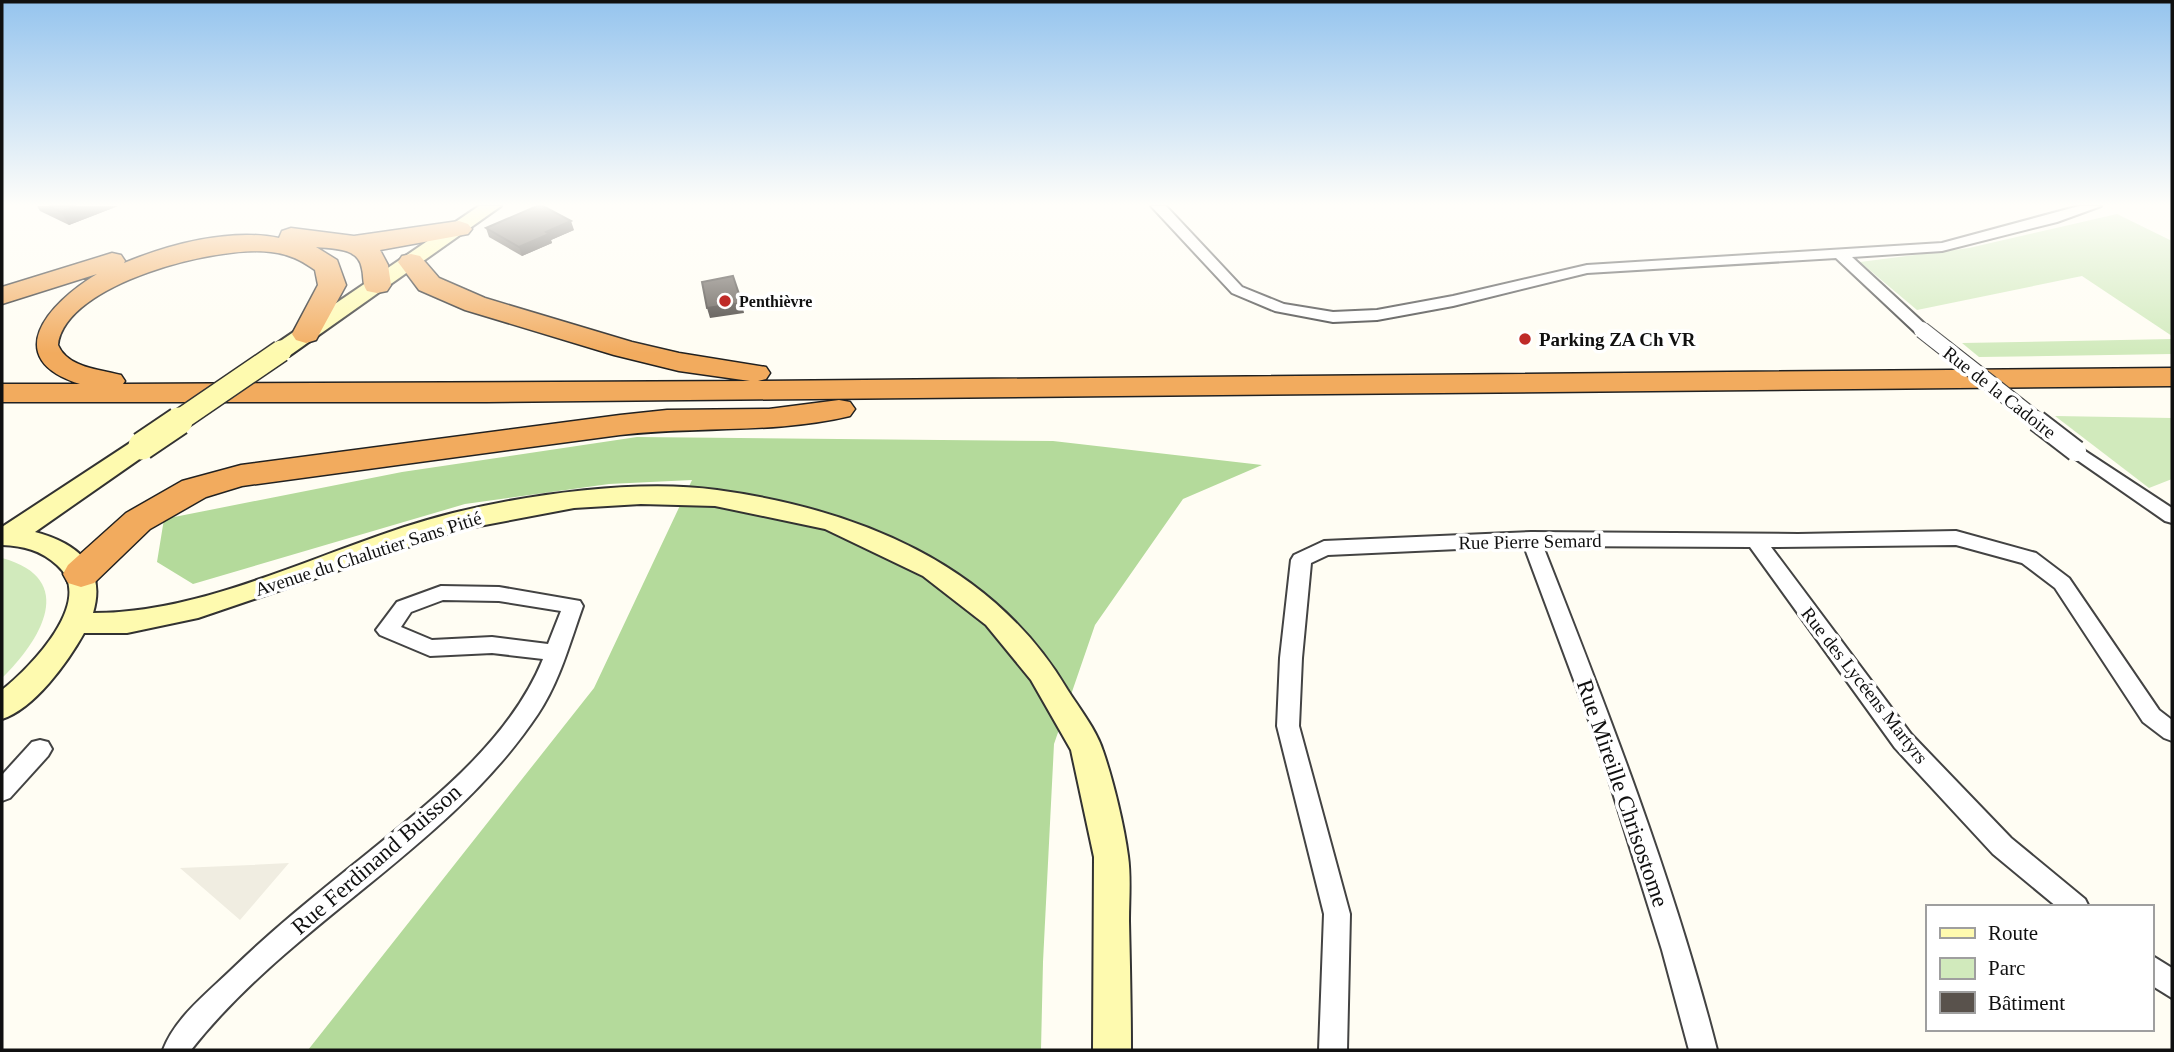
<svg xmlns="http://www.w3.org/2000/svg" width="2174" height="1052" viewBox="0 0 2174 1052" font-family="Georgia,serif">
	<style>
		.green { fill: #d1eabc }
		.forest { fill: #b4da9b }
		.plaza { fill: #f0ede1 }
		.lines { fill: none; stroke-linecap: round; stroke-linejoin: round }
		.street-casing { stroke: #434343; stroke-width: 4 }
		.secondary-casing { stroke: #323232; stroke-width: 4 }
		.highway-casing { stroke: #212121; stroke-width: 3 }
		.street { fill: #fff; fill-rule: evenodd }
		.secondary { fill: #fefaaf; fill-rule: evenodd }
		.highway { fill: #f2ab5e; fill-rule: evenodd }
		.street-bridge-far1-casing { stroke: #434343; stroke-width: 18; stroke-linecap: butt }
		.street-bridge-casing { stroke: #434343; stroke-width: 24; stroke-linecap: butt }
		.secondary-bridge-far1-casing { stroke: #323232; stroke-width: 24; stroke-linecap: butt }
		.secondary-bridge-casing { stroke: #323232; stroke-width: 31; stroke-linecap: butt }
		.street-bridge-far1 { stroke: #fff; stroke-width: 16 }
		.street-bridge { stroke: #fff; stroke-width: 20 }
		.secondary-bridge-far1 { stroke: #fefaaf; stroke-width: 21 }
		.secondary-bridge { stroke: #fefaaf; stroke-width: 27 }
		.wall { fill: #4d4741 }
		.shaded-wall { fill: #3e3935 }
		.building { fill: #59524c; stroke: #3e3935; stroke-width: 2 }
		.poi-dot { fill: #bf2b28; stroke: #fff; stroke-width: 2.5 }
		.labels { text-anchor: middle; stroke-width: 7; stroke-linejoin: round; paint-order: stroke }
		.far-poi-label { font-size: 16px; font-weight: bold; fill: #101010; stroke: #fff; text-anchor: start }
		.poi-label { font-size: 19px; font-weight: bold; fill: #101010; stroke: #fff; text-anchor: start }
		.street-label { font-size: 19px; fill: #101010; stroke: #fff }
		.near-street-label { font-size: 23px; fill: #101010; stroke: #fff }
	</style>
	<rect width="100%" height="100%" fill="#fffdf3"/>
	<!-- green -->
	<g class="green">
		<path d="M2117,214L2172,241V336L2082,276L1917,310L1860,262L1969,248Z"/>
		<path d="M2172,339V354L1979,357L1962,343Z"/>
		<path d="M2055,416L2172,418V479L2149,488Z"/>
		<path d="M2,558C79,579 40,641 2,678Z"/>
	</g>
	<!-- forest -->
	<path class="forest" d="M637,437L1053,441L1262,465L1183,499L1095,625L1054,744L1043,962L1041,1050H308L594,688L692,480L609,484L465,504L193,584L157,562L164,519L402,472Z"/>
	<!-- plaza -->
	<path class="plaza" d="M289,863L240,920L180,868L251,865Z"/>
	<g class="lines">
		<defs>
			<g id="street">
				<path d="M1151,206H1166L1242,287L1284,304L1333,312L1377,310L1453,296L1587,265L1942,243L2079,206H2101L2057,222L1942,251L1852,257L1928,327L1930,330L1928,333H1916L1836,258L1587,273L1453,306L1377,320L1333,322L1275,311L1232,293Z"/>
				<path d="M2076,445L2172,508V523L2165,521L2070,455L2067,451L2070,447Z"/>
				<path d="M1956,531L2036,553L2069,578L2159,710L2172,720V741L2164,738L2143,722L2055,588L2022,563L1956,545L1771,547L1911,734L2011,838L2085,899L2089,907H2057L1993,854L1895,748L1750,547L1543,546C1608,711 1673,878 1717,1050H1689L1662,950L1597,742L1524,546L1328,555L1311,563L1302,658L1299,726L1350,914L1347,1050H1319L1324,914L1277,726L1280,658L1291,560L1294,555L1324,541L1531,532L1798,534Z"/>
				<path d="M441,586L499,587L580,601L583,606C570,642 560,681 538,714C448,849 291,923 191,1050H163C175,1018 206,994 231,970C275,927 322,890 369,852C435,798 510,740 543,659L492,653L430,656L380,635L376,630L397,602ZM443,600L499,601L561,611L548,644L492,637L432,640L401,627L411,612Z"/>
				<path d="M40,740L48,742L52,749L48,756L10,798L2,801V775L32,742Z"/>
				<path d="M2151,955L2172,968V998L2151,985Z"/>
			</g>
			<g id="secondary">
				<path d="M479,206H501L289,356H273L270,351L273,346Z"/>
				<path d="M142,438L151,441L154,446L151,451L35,532C76,543 107,566 93,613C216,613 335,542 453,513C530,494 638,479 717,490C856,509 992,563 1067,689C1079,708 1096,729 1103,751C1113,780 1124,825 1128,856C1131,877 1129,900 1129,921C1130,964 1131,1007 1131,1050H1093L1094,857L1071,750L1031,680L986,625L923,576L825,529L715,506L641,504L574,508L458,530L198,618L127,633H84C68,662 34,709 2,719V690C30,668 97,600 57,565C41,550 23,546 2,545V527L133,441Z"/>
			</g>
			<g id="highway">
				<path d="M459,221L468,224L472,229L468,234L380,250L388,265L391,285L387,291L377,293L367,291C362,284 364,277 362,269C359,247 333,249 316,247L337,260L346,285L316,340L306,343L296,340L292,334L318,285L315,270C301,260 289,254 271,252C219,245 65,283 58,345C68,368 99,369 121,375L125,381L123,384L750,381L679,371L614,355L465,310L419,290L398,262L402,256L411,254L420,256L439,278L485,298L632,342L679,353L766,367L770,373L766,379L758,381L2172,368V386L487,402H2V384H80C0,359 47,304 97,274L2,304V287L112,253L121,255L125,261L124,263C169,244 230,228 279,238L282,231L291,228L354,236Z"/>
				<path d="M839,400L850,402L855,409L850,416C775,434 697,426 620,435L242,486L206,497L150,529L94,583L81,587L68,583L63,574L68,565L126,513L182,481L241,465L620,415L667,410L769,409Z"/>
			</g>
		</defs>
		<!-- street casing -->
		<use href="#street" class="street-casing"/>
		<!-- secondary casing -->
		<use href="#secondary" class="secondary-casing"/>
		<!-- highway casing -->
		<use href="#highway" class="highway-casing"/>
		<!-- street -->
		<use href="#street" class="street"/>
		<!-- secondary -->
		<use href="#secondary" class="secondary"/>
		<!-- highway -->
		<use href="#highway" class="highway"/>
		<defs>
			<path id="street-bridge-far1" d="M1922,330L2039,422"/>
			<path id="street-bridge" d="M2037,421L2076,451"/>
			<path id="secondary-bridge-far1" d="M177,422L281,351"/>
			<path id="secondary-bridge" d="M142,446L179,421"/>
		</defs>
		<!-- street-bridge-far1 casing -->
		<use href="#street-bridge-far1" class="street-bridge-far1-casing"/>
		<!-- street-bridge casing -->
		<use href="#street-bridge" class="street-bridge-casing"/>
		<!-- secondary-bridge-far1 casing -->
		<use href="#secondary-bridge-far1" class="secondary-bridge-far1-casing"/>
		<!-- secondary-bridge casing -->
		<use href="#secondary-bridge" class="secondary-bridge-casing"/>
		<!-- street-bridge-far1 -->
		<use href="#street-bridge-far1" class="street-bridge-far1"/>
		<!-- street-bridge -->
		<use href="#street-bridge" class="street-bridge"/>
		<!-- secondary-bridge-far1 -->
		<use href="#secondary-bridge-far1" class="secondary-bridge-far1"/>
		<!-- secondary-bridge -->
		<use href="#secondary-bridge" class="secondary-bridge"/>
	</g>
	<!-- wall -->
	<g class="wall">
		<path d="M37,206H118L69,225L40,211Z"/>
		<path d="M486,228L574,230L551,240L552,243L522,256L489,237Z"/>
	</g>
	<!-- shaded-wall -->
	<g class="shaded-wall">
		<path d="M76,206H118L69,225L61,212Z"/>
		<path d="M571,221L574,230L551,240L552,243L522,256L519,247L546,232Z"/>
		<path d="M742,303L744,313L710,318L707,308Z"/>
	</g>
	<!-- building -->
	<g class="building">
		<path d="M49,206H76L61,212Z"/>
		<path d="M537,206H543L571,221L546,232L549,234L519,247L486,228Z"/>
		<path d="M733,276L742,303L707,308L702,282Z"/>
	</g>
	<!-- sky -->
	<linearGradient id="sky" x2="0" y2="1"><stop stop-color="#95c4ee"/><stop offset="0.58" stop-color="#fffefa"/><stop offset="1" stop-color="#fffefa" stop-opacity="0"/></linearGradient>
	<rect width="2174" height="353" fill="url(#sky)"/>
	<!-- markers -->
	<g class="poi-dot">
		<circle cx="725" cy="301" r="7"/>
		<circle cx="1525" cy="339" r="7"/>
	</g>
	<g class="labels">
		<!-- far-poi labels -->
		<g class="far-poi-label">
			<text x="739" y="307">Penthièvre</text>
		</g>
		<!-- poi labels -->
		<g class="poi-label">
			<text x="1539" y="346">Parking ZA Ch VR</text>
		</g>
		<!-- street labels -->
		<g class="street-label">
			<text transform="translate(2000 392) rotate(38)" y="7">Rue de la Cadoire</text>
			<text transform="translate(1530 541) rotate(-1)" y="7">Rue Pierre Semard</text>
			<text transform="translate(368 553) rotate(-18)" y="7">Avenue du Chalutier Sans Pitié</text>
			<text transform="translate(1865 685) rotate(52)" y="7">Rue des Lycéens Martyrs</text>
		</g>
		<!-- near-street labels -->
		<g class="near-street-label">
			<text transform="translate(1623 793) rotate(71)" y="8">Rue Mireille Chrisostome</text>
			<text transform="translate(376 859) rotate(-41)" y="8">Rue Ferdinand Buisson</text>
		</g>
	</g>
	<!-- border -->
	<rect width="2174" height="1052" fill="none" stroke="#101010" stroke-width="7"/>
	<!-- legend -->
	<rect x="1926" y="905" width="228" height="126" fill="#ffffff" stroke="#9f9f9f" stroke-width="2"/>
	<rect x="1940" y="928" width="35" height="10" fill="#fefaaf" stroke="#9f9f9f" stroke-width="2"/>
	<text x="1988" y="940" font-size="21" fill="#101010">Route</text>
	<rect x="1940" y="958" width="35" height="21" fill="#d1eabc" stroke="#9f9f9f" stroke-width="2"/>
	<text x="1988" y="975" font-size="21" fill="#101010">Parc</text>
	<rect x="1940" y="992" width="35" height="21" fill="#59524c" stroke="#9f9f9f" stroke-width="2"/>
	<text x="1988" y="1010" font-size="21" fill="#101010">Bâtiment</text>
</svg>
